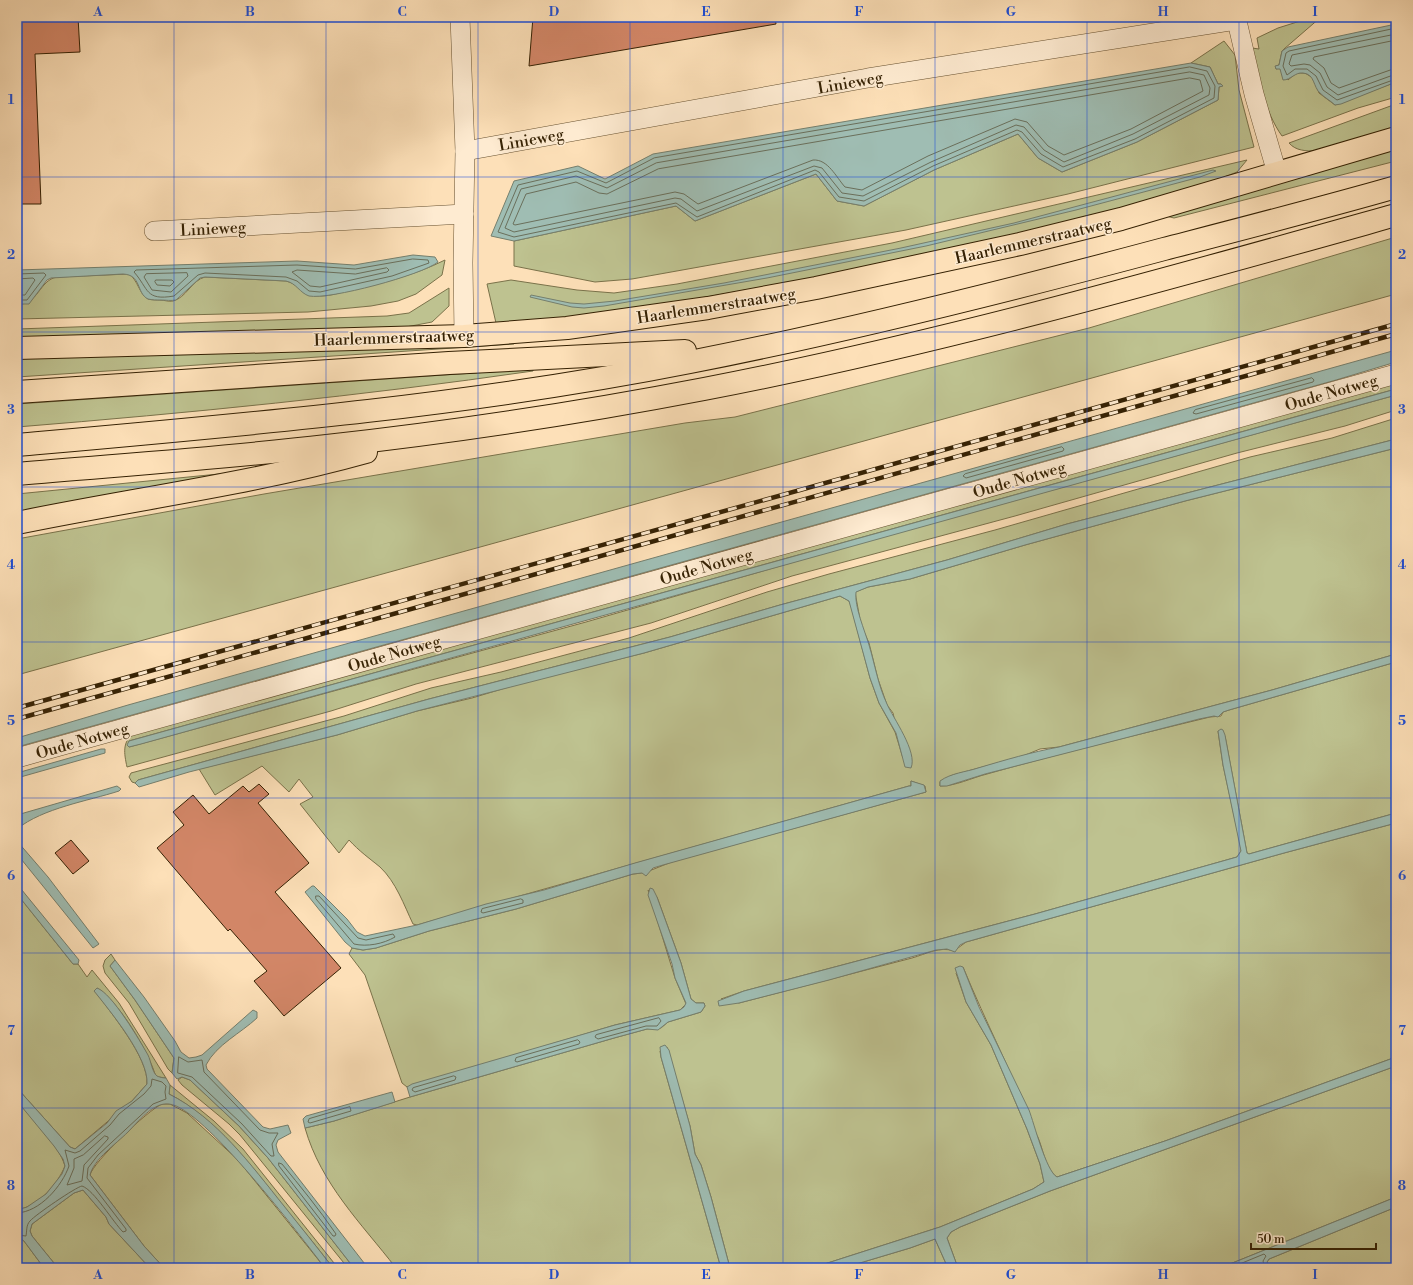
<svg xmlns="http://www.w3.org/2000/svg" width="1413" height="1285" viewBox="0 0 1413 1285" font-family="'Libre Bodoni',serif">
	<style>
		.green { fill: #bec290; stroke: #7a724a }
		.water { fill: #9fbdb3; stroke: #757f6d }
		.lines { fill: none; stroke-linecap: round; stroke-linejoin: round }
		.shore { stroke: #6a6f5b; stroke-width: 1 }
		.building { fill: #d28667; stroke: #352103 }
		.minor-casing { stroke: #675130; stroke-width: 20 }
		.major-casing { stroke: #352103; stroke-width: 24 }
		.highway-casing { stroke: #352103; stroke-width: 24 }
		.minor { stroke: #feebd1; stroke-width: 19 }
		.major { stroke: #fde0b8; stroke-width: 22 }
		.highway { stroke: #fde0b8; stroke-width: 22 }
		.rail-casing { stroke: #352103; stroke-width: 4.5 }
		.rail { stroke: #feebd1; stroke-width: 3; stroke-dasharray: 9; stroke-linecap: butt }
		.grid { fill: none; stroke: #1d4ed8; stroke-width: 1; stroke-opacity: 0.55 }
		.labels { text-anchor: middle; stroke-width: 3; stroke-linejoin: round; paint-order: stroke }
		.street-label { font-size: 16px; fill: #352103; stroke: #feebd1 }
		.neatline { fill: none; stroke: #1d4ed8; stroke-width: 1.5 }
		.grid-label { font-size: 13px; text-anchor: middle; font-weight: bold; fill: #1d4ed8 }
	</style>
	<rect width="100%" height="100%" fill="#fde0b8"/>
	<filter id="stains"><feTurbulence type="fractalNoise" baseFrequency=".005" numOctaves="4"/><feColorMatrix values="0 0 0 0 .2 0 0 0 0 .09 0 0 0 0 .02 0 0 0 .5 -.17"/></filter>
	<radialGradient id="worn" r=".72"><stop offset=".6" stop-color="#630" stop-opacity="0"/><stop offset="1" stop-color="#630" stop-opacity=".3"/></radialGradient>
	<!-- green -->
	<g class="green">
		<path d="M1313,17H1321L1284,49L1282,51L1279,65L1276,66V69L1280,68L1288,80L1296,73H1305L1313,78L1319,93L1335,105L1396,82V97L1358,108L1282,136C1264,111 1259,77 1252,48L1259,49L1257,38L1278,28Z"/>
		<path d="M1224,41L1235,55L1239,90L1254,147L1068,194L906,230L632,279L595,282L514,266V241L676,206L695,221L816,174L837,201L864,206L934,170L1018,134L1038,158L1062,172L1137,142L1218,100L1219,87L1222,86L1221,84H1218L1210,67L1191,63Z"/>
		<path d="M1396,104V128L1316,151C1306,151 1296,151 1289,143Z"/>
		<path d="M1396,148V161L1174,218L1166,216Z"/>
		<path d="M1247,160L1237,172L1191,190L1028,232L868,268L617,313L496,323L487,284L511,280L577,290L614,293L677,284L892,243Z"/>
		<path d="M1396,237V294L17,675V539L264,494L685,423L735,417L1089,328Z"/>
		<path d="M445,260L442,275L416,294L398,301L371,306L308,312L17,319V304C38,306 39,280 57,277L129,274C138,280 139,294 148,299C151,300 157,300 160,300C164,300 169,302 173,301C186,298 192,280 205,277L286,281C300,284 303,297 321,296C331,296 342,292 351,290C383,283 415,275 445,260Z"/>
		<path d="M449,288V306L432,322L406,327L17,338V329L387,316L409,313Z"/>
		<path d="M512,341L514,344L17,377V358Z"/>
		<path d="M533,369V371C361,396 190,413 17,427V404Z"/>
		<path d="M1396,381V389L1363,398L129,741V747L586,622L839,549L1396,395V410L1345,426L1237,453L1015,516L792,576L651,623L416,684L331,711L127,767C124,753 122,742 134,733Z"/>
		<path d="M1396,418V439L1067,524L947,560L780,605L670,637L429,699L138,780L135,783L132,782L129,777L131,773L344,716L431,688L501,672L629,638L767,592L829,574L995,530L1250,457L1332,438Z"/>
		<path d="M1396,448V654L1272,690L1059,747L1040,749L1023,756L953,775L940,782V786C956,786 971,778 987,774C1061,753 1136,735 1210,717L1221,716L1223,712L1229,710L1396,662V813L1249,854L1247,853L1225,736L1218,731L1223,765L1240,843L1241,851L1237,857L1035,914L744,991L721,999L739,1003L912,958C926,954 940,946 954,951L966,942L1284,853L1396,823V1057L1165,1141L1057,1177C1044,1170 1043,1143 1035,1132C1014,1076 986,1023 963,967L956,973L966,1002L991,1045L1027,1129L1040,1164L1044,1182L1033,1189L940,1227L812,1268H730L711,1197L701,1165L695,1154L690,1126L667,1047L660,1051L661,1057L721,1268H396C361,1223 321,1184 305,1128L334,1121L410,1097L614,1038L647,1029L661,1028L668,1022L701,1012L705,1006L704,1003H696L691,999L681,963L657,897L648,890L675,978L686,1004L680,1010L615,1025L407,1087L402,1083L365,975L349,954L352,948L363,950L376,948L429,931L516,909L633,874C649,873 659,866 675,861L926,792L925,786L911,781V786H909L417,925L413,924C404,905 396,882 380,867C369,858 359,851 349,840L339,853L300,804L313,797L299,779L289,792L262,766L215,795L199,769L337,735L417,711L472,698L522,683L644,653L840,596L849,601L851,606L870,678L879,703L895,732L903,758L893,713L887,705L878,679L869,643L861,625L855,592L868,587L910,579L1025,545L1185,501Z"/>
		<path d="M259,470L17,516V494Z"/>
		<path d="M17,894L73,964H78L87,977L92,970L119,1003L166,1078L158,1077L155,1074C147,1049 119,1002 97,988L95,991C110,1012 149,1058 147,1084L132,1101L75,1149L70,1147L17,1088Z"/>
		<path d="M111,954L115,960L110,966L135,1000L174,1058L172,1073L168,1069L129,1003L105,973L103,966L105,960Z"/>
		<path d="M1396,1066V1197L1220,1268H958L947,1238L951,1232L960,1227L1050,1191Z"/>
		<path d="M182,1077L190,1080L239,1126L268,1158L354,1268H348L240,1135L229,1124L182,1085L178,1080Z"/>
		<path d="M170,1085L214,1121L243,1149L338,1268H333C318,1248 303,1230 287,1211C256,1171 215,1117 169,1094Z"/>
		<path d="M17,1101C32,1119 58,1143 65,1166C57,1185 39,1206 17,1210Z"/>
		<path d="M162,1104H170L187,1113L238,1160L325,1268H164L144,1246L90,1175C93,1162 148,1110 162,1104Z"/>
		<path d="M83,1190L106,1217L109,1224L150,1268H58L32,1236L30,1231L32,1224L74,1193Z"/>
		<path d="M1396,1207V1268H1269L1267,1262L1269,1259Z"/>
		<path d="M21,1239L24,1241L44,1268H17V1240Z"/>
		<path d="M935,1239L948,1268H843L910,1248Z"/>
	</g>
	<!-- water -->
	<g class="water">
		<path d="M1396,24V82L1341,104L1335,105C1331,101 1325,98 1320,93C1313,87 1315,74 1303,73C1295,72 1291,80 1283,80L1280,69H1276L1275,66L1279,65L1282,51L1288,47Z"/>
		<path d="M1191,63L1210,67L1218,84H1221L1223,86L1219,87L1218,100L1137,142L1062,172L1038,158L1018,134L934,170L864,206L837,201L816,174L695,221L676,206L514,241L491,236L514,181L578,166L605,179L653,154Z"/>
		<path d="M1213,170L1216,171L1200,177L1076,210L926,246L767,278L604,306L584,308L572,307L530,297L531,295L570,303L584,304L615,301L724,283L901,248L1014,223Z"/>
		<path d="M413,255L435,257L438,262C422,275 329,300 309,296C300,293 296,283 286,281L205,277L200,278L176,300C171,301 166,300 161,300C157,300 152,300 148,299C136,293 142,275 123,274L51,278L47,280L29,304H17V270L297,261L354,265Z"/>
		<path d="M1396,350V362L1336,380L17,747V738L128,705Z"/>
		<path d="M1396,389V395C978,511 560,628 141,744L129,747L127,745L129,741Z"/>
		<path d="M1396,439V448L1185,501L1025,545L910,579L868,587L856,592C854,606 865,631 869,645C875,665 878,685 887,704C893,718 918,752 911,768L905,767L896,733L879,703L870,678L849,601L840,596L644,653L417,711L337,735L189,772L139,787L135,783L138,780L429,699L670,637L780,605L947,560L1067,524Z"/>
		<path d="M1396,654V662L1229,710L1223,712L1218,717L1214,716L1199,719L985,774L947,786H940V781C951,773 966,772 978,768C1005,760 1032,752 1059,747L1272,690Z"/>
		<path d="M1221,729L1223,730L1225,735L1247,853L1249,854L1396,813V823L1284,853L966,942L960,945L955,952L947,949L936,950L829,980L739,1003L719,1006L718,1001L744,991L1035,914L1237,857L1241,851L1223,765L1218,731Z"/>
		<path d="M101,749H105V753L17,778V773Z"/>
		<path d="M911,781L924,785L926,792L663,865L653,868L646,876L642,873L633,874L516,909L429,931L376,948L363,950L352,948L345,942L305,892L312,886H314L347,919L357,932L365,936L417,925L486,904L544,890L635,863L909,786H911Z"/>
		<path d="M117,786L121,789L119,791C88,801 43,808 17,829V815Z"/>
		<path d="M17,841L48,877L99,944L93,948L17,854Z"/>
		<path d="M17,884L79,960L78,964H73L17,894Z"/>
		<path d="M650,888L653,889L657,897L681,963L691,999L696,1003H704L705,1006L701,1012L668,1022L658,1030L647,1029L614,1038L410,1097L407,1087L412,1084L615,1025L680,1010L684,1007L686,1003L675,978L672,964L648,895Z"/>
		<path d="M115,960L144,997L175,1041L181,1052L189,1058L196,1057L202,1055L253,1010L257,1012V1018C241,1033 216,1045 206,1065L207,1069L263,1127L270,1129L288,1125L291,1133L278,1140L276,1145L278,1152L368,1268H354L268,1158L239,1126L190,1080L182,1077L177,1079L172,1073L174,1058L135,1000L110,966Z"/>
		<path d="M960,966L963,967L979,1007L1029,1110C1034,1123 1046,1171 1057,1177L1165,1141L1396,1057V1066L1050,1191L960,1227L951,1232L947,1238L958,1268H948L935,1239L910,1248L843,1268H812L940,1227L1033,1189L1044,1182L1040,1164L1027,1129L991,1045L966,1002L955,968Z"/>
		<path d="M97,988C112,993 140,1041 148,1055C151,1061 152,1072 157,1076C159,1077 163,1078 166,1078L170,1085L169,1094C217,1118 251,1165 284,1206C300,1226 317,1247 333,1268H325C301,1237 203,1107 169,1104C153,1102 138,1122 128,1132C116,1144 94,1159 90,1175L144,1246L164,1268H150L109,1224L106,1217L83,1190L74,1193L32,1224L30,1231L32,1236L58,1268H44L24,1241L21,1239L17,1240V1210L27,1207L46,1194L62,1174L65,1166L63,1159L54,1146L17,1101V1088L70,1147L75,1149L107,1123L116,1111L132,1101L147,1084C149,1058 110,1011 94,991Z"/>
		<path d="M665,1045L669,1050L690,1126L695,1154L701,1165L711,1197L730,1268H721L661,1057L660,1047Z"/>
		<path d="M392,1092L395,1102L334,1121L305,1128L303,1119L306,1116Z"/>
		<path d="M1396,1197V1207L1269,1259L1267,1262L1269,1268H1220Z"/>
	</g>
	<g class="lines">
		<!-- shore -->
		<g class="shore">
			<path d="M1396,28L1289,51L1286,53L1283,66L1287,75L1295,69H1307L1316,76L1323,90L1337,100L1396,79"/>
			<path d="M1396,34L1292,55L1289,64L1291,66L1304,64L1310,65L1320,73L1327,87L1338,95L1396,74"/>
			<path d="M1396,40L1314,57L1313,59L1324,68L1331,83L1339,88L1396,68"/>
			<path d="M1190,67L1207,71L1215,86L1214,98L1135,139L1063,167L1041,154L1022,132L1017,130L933,166L864,201L839,197L819,172L815,170L697,217L676,203L514,237L498,232L518,185L577,171L606,183L654,158Z"/>
			<path d="M1190,72L1204,75L1210,88L1209,95L1133,134L1064,162L1044,150L1024,127L1016,125L931,162L863,196L842,193L822,168L814,166L697,211L681,199L675,198L514,232L505,228L521,189L576,176L607,188L656,163Z"/>
			<path d="M1190,78L1200,80L1203,91L1131,129L1064,155L1048,146L1027,122L1015,119L928,156L862,190L845,187C836,177 828,159 813,160L698,204L684,194L675,192L515,225L513,224L526,194L576,182L599,193L607,194L658,169Z"/>
			<path d="M413,259L428,260L429,263L392,276L320,292L309,291L297,281L286,277L205,273L198,275L174,296C145,301 149,289 134,272L136,270L297,265L355,269Z"/>
			<path d="M387,268L389,270L387,272L320,287L310,286L292,272L297,270L355,274Z"/>
			<path d="M187,273L188,276L171,292L152,290L144,277L146,274Z"/>
			<path d="M17,274L44,273L46,275L27,300H17"/>
			<path d="M17,279L33,278L35,280L25,295H17"/>
			<path d="M156,280H172L174,282L170,286L157,285L155,282Z"/>
			<path d="M1312,378L1314,380L1313,382L1196,414L1193,413L1195,410Z"/>
			<path d="M1062,447L1064,449L1063,451L966,478L963,476L965,474Z"/>
			<path d="M316,896H319L358,938L366,940L393,934L395,937C383,944 367,947 354,944L316,899Z"/>
			<path d="M521,899L523,900V903L483,913L481,912L482,909Z"/>
			<path d="M659,1018L661,1021L657,1026H646L598,1039L595,1037L596,1035Z"/>
			<path d="M578,1040L580,1042L579,1044L517,1062L515,1061L516,1058Z"/>
			<path d="M179,1057L188,1062L202,1060L204,1072L260,1130L269,1133H278L272,1144L274,1156H271L242,1124L192,1077L178,1073Z"/>
			<path d="M454,1076L456,1077L455,1080L415,1092L412,1090L413,1088Z"/>
			<path d="M350,1107L351,1111L310,1123L308,1122L309,1119Z"/>
			<path d="M105,1136L108,1137V1139L84,1165L82,1181L67,1185L74,1168V1159L83,1155Z"/>
			<path d="M279,1163L282,1164C300,1186 319,1209 336,1234L335,1236H333L279,1166Z"/>
			<path d="M17,1213C40,1212 62,1186 69,1166L65,1150L75,1153L80,1151L110,1125L119,1114L144,1094L151,1086L152,1079L162,1082L166,1086L165,1092L166,1099L153,1104L98,1155L88,1168L87,1178L126,1229V1231L123,1232C113,1222 94,1190 82,1186C76,1187 35,1215 30,1221C26,1225 27,1231 26,1236L17,1235"/>
			<path d="M1230,1268L1264,1254L1266,1256L1263,1261L1265,1268"/>
		</g>
	</g>
	<!-- building -->
	<g class="building">
		<path d="M17,17H78L80,52L35,54L41,204H17Z"/>
		<path d="M533,17H775L776,24L529,66Z"/>
		<path d="M259,784L269,794L258,803L309,863L275,892L341,968L284,1016L254,981L267,971L230,929L228,931L157,848L184,825L173,812L193,795L209,814L243,786L249,792Z"/>
		<path d="M71,840L89,861L73,874L55,853Z"/>
	</g>
	<g class="lines">
		<defs>
			<g id="minor">
				<path d="M460,17L465,151L463,263L464,336"/>
				<path d="M1236,17L1254,94L1277,173"/>
				<path d="M465,151L868,78L1236,20"/>
				<path d="M154,231L464,214"/>
				<path d="M17,758L1396,374"/>
			</g>
			<path id="major" d="M17,348L464,336L567,328L708,308L816,288L1020,244L1121,219L1396,138"/>
			<g id="highway">
				<path d="M17,392L449,363L685,351"/>
				<path d="M17,445C242,425 468,406 690,362C849,331 1007,291 1164,249C1241,229 1319,209 1396,187"/>
				<path d="M17,474C120,465 224,458 327,446C453,432 579,413 704,389C938,344 1167,279 1396,215"/>
				<path d="M17,523C133,499 252,484 366,452"/>
			</g>
		</defs>
		<!-- minor casing -->
		<use href="#minor" class="minor-casing"/>
		<!-- major casing -->
		<use href="#major" class="major-casing"/>
		<!-- highway casing -->
		<use href="#highway" class="highway-casing"/>
		<!-- minor -->
		<use href="#minor" class="minor"/>
		<!-- major -->
		<use href="#major" class="major"/>
		<!-- highway -->
		<use href="#highway" class="highway"/>
		<defs>
			<g id="rail">
				<path d="M17,708L1396,324"/>
				<path d="M17,719L1396,334"/>
			</g>
		</defs>
		<!-- rail casing -->
		<use href="#rail" class="rail-casing"/>
		<!-- rail -->
		<use href="#rail" class="rail"/>
	</g>
	<!-- grid -->
	<path class="grid" d="M174,17V1268M326,17V1268M478,17V1268M630,17V1268M783,17V1268M935,17V1268M1087,17V1268M1239,17V1268M17,177H1396M17,332H1396M17,487H1396M17,642H1396M17,798H1396M17,953H1396M17,1108H1396"/>
	<g class="labels">
		<!-- street labels -->
		<g class="street-label">
			<text transform="translate(850 82) rotate(-10)" y="6">Linieweg</text>
			<text transform="translate(531 139) rotate(-10)" y="6">Linieweg</text>
			<text transform="translate(213 228) rotate(-3)" y="6">Linieweg</text>
			<text transform="translate(1033 240) rotate(-13)" y="6">Haarlemmerstraatweg</text>
			<text transform="translate(716 305) rotate(-9)" y="6">Haarlemmerstraatweg</text>
			<text transform="translate(394 337) rotate(-2)" y="6">Haarlemmerstraatweg</text>
			<text transform="translate(1331 392) rotate(-16)" y="6">Oude Notweg</text>
			<text transform="translate(1019 479) rotate(-16)" y="6">Oude Notweg</text>
			<text transform="translate(706 566) rotate(-16)" y="6">Oude Notweg</text>
			<text transform="translate(394 653) rotate(-16)" y="6">Oude Notweg</text>
			<text transform="translate(82 740) rotate(-16)" y="6">Oude Notweg</text>
		</g>
	</g>
	<!-- margin -->
	<rect width="1413" height="1285" fill="none" stroke="#fde0b8" stroke-width="44"/>
	<!-- scale -->
	<path d="M1251 1243v6h125v-6" fill="none" stroke="#352103" stroke-width="2"/>
	<text x="1257" y="1243" font-size="12" fill="#352103" stroke="#feebd1" stroke-width="3" paint-order="stroke">50 m</text>
	<rect x="22" y="22" width="1369" height="1241" class="neatline"/>
	<g class="grid-label">
		<text x="98" y="16">A</text>
		<text x="250" y="16">B</text>
		<text x="402" y="16">C</text>
		<text x="554" y="16">D</text>
		<text x="706" y="16">E</text>
		<text x="859" y="16">F</text>
		<text x="1011" y="16">G</text>
		<text x="1163" y="16">H</text>
		<text x="1315" y="16">I</text>
		<text x="11" y="104">1</text>
		<text x="1402" y="104">1</text>
		<text x="11" y="259">2</text>
		<text x="1402" y="259">2</text>
		<text x="11" y="414">3</text>
		<text x="1402" y="414">3</text>
		<text x="11" y="569">4</text>
		<text x="1402" y="569">4</text>
		<text x="11" y="725">5</text>
		<text x="1402" y="725">5</text>
		<text x="11" y="880">6</text>
		<text x="1402" y="880">6</text>
		<text x="11" y="1035">7</text>
		<text x="1402" y="1035">7</text>
		<text x="11" y="1190">8</text>
		<text x="1402" y="1190">8</text>
		<text x="98" y="1279">A</text>
		<text x="250" y="1279">B</text>
		<text x="402" y="1279">C</text>
		<text x="554" y="1279">D</text>
		<text x="706" y="1279">E</text>
		<text x="859" y="1279">F</text>
		<text x="1011" y="1279">G</text>
		<text x="1163" y="1279">H</text>
		<text x="1315" y="1279">I</text>
	</g>
	<rect width="100%" height="100%" filter="url(#stains)"/>
	<rect width="100%" height="100%" fill="url(#worn)"/>
</svg>
